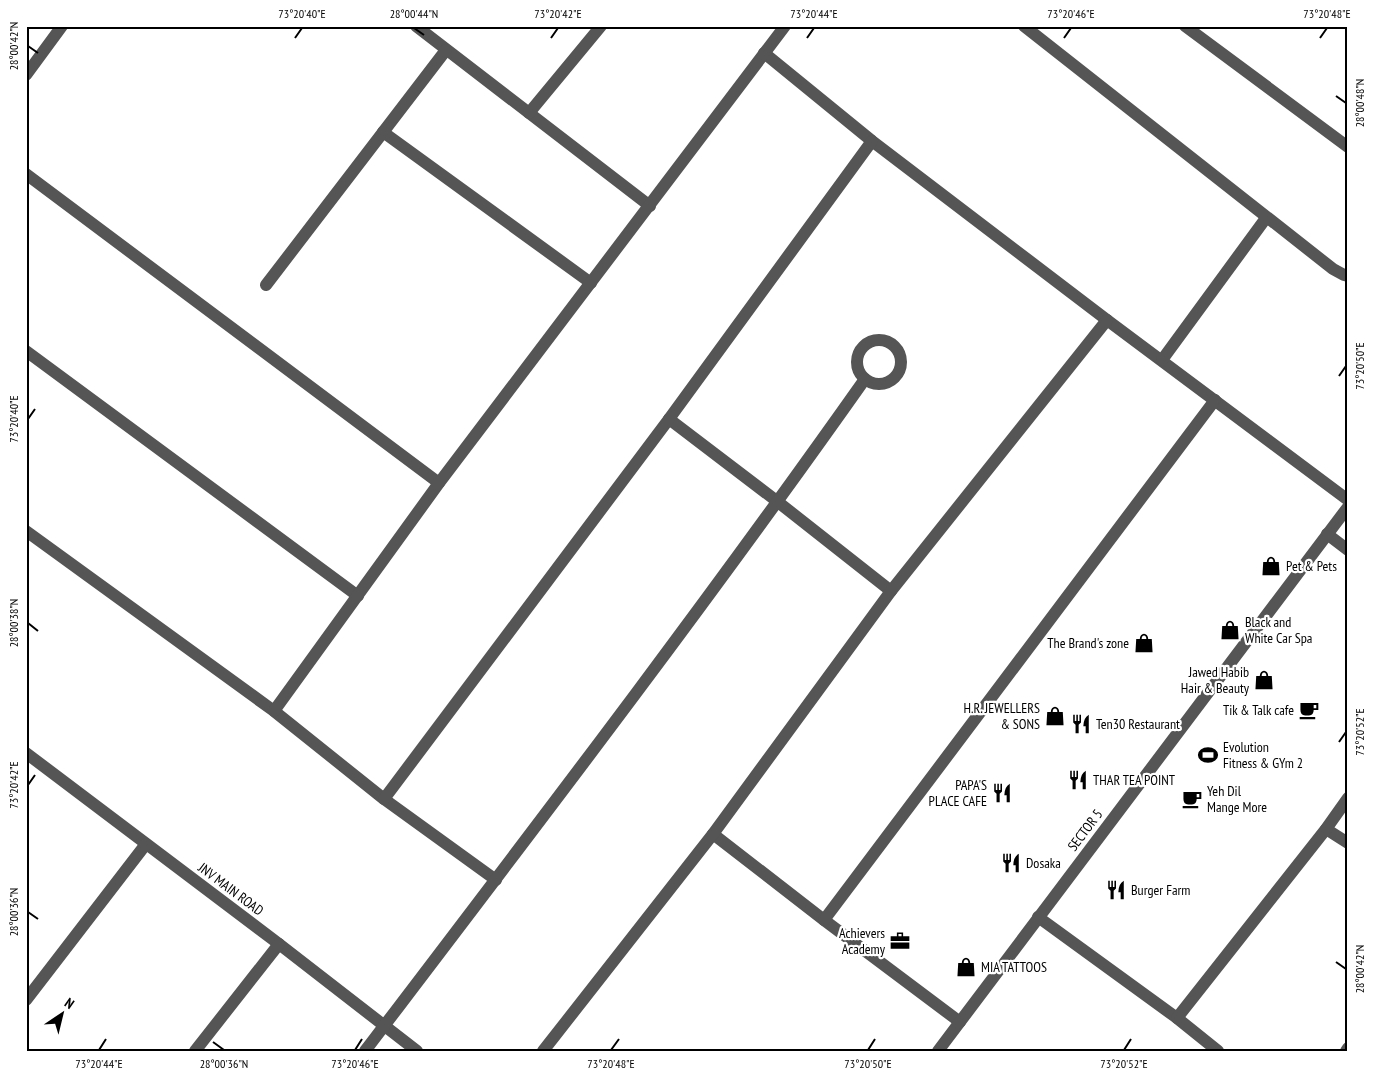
<svg xmlns="http://www.w3.org/2000/svg" width="1374" height="1077" viewBox="0 0 1374 1077" font-family="'PT Sans Narrow',sans-serif">
	<style>
		.lines { fill: none; stroke-linecap: round; stroke-linejoin: round }
		.minor { stroke: #555; stroke-width: 12 }
		.ticks { fill: none; stroke: #000; stroke-width: 2 }
		.labels { text-anchor: middle; stroke-width: 4.5; stroke-linejoin: round; paint-order: stroke }
		.poi-label { font-size: 14px; fill: #000; stroke: #fff; text-anchor: start }
		.street-label { font-size: 14px; fill: #000; stroke: #fff }
		.neatline { fill: none; stroke: #000; stroke-width: 2 }
		.ticks-label { font-size: 12px; text-anchor: middle; fill: #000 }
	</style>
	<rect width="100%" height="100%" fill="#fff"/>
	<g class="lines">
		<!-- minor -->
		<g class="minor">
			<path d="M416,26L650,206"/>
			<path d="M1024,26L1333,269L1344,275L1348,276"/>
			<path d="M1185,26L1348,147"/>
			<path d="M764,53L872,141L1107,320L1348,500"/>
			<path d="M26,75L62,26"/>
			<path d="M529,113L601,26"/>
			<path d="M383,132L591,283"/>
			<path d="M26,174L439,483"/>
			<path d="M266,285L446,50"/>
			<circle cx="879" cy="362" r="22"/>
			<path d="M26,351L358,596"/>
			<path d="M1162,360L1266,218"/>
			<path d="M669,419L778,502L891,591"/>
			<path d="M26,531L274,711L384,799L496,880"/>
			<path d="M1327,534L1348,550"/>
			<path d="M274,711L439,483L785,26"/>
			<path d="M26,753L279,944L417,1051"/>
			<path d="M384,799L669,419L872,141"/>
			<path d="M1326,829L1348,843"/>
			<path d="M713,834L824,920L960,1022"/>
			<path d="M1038,917L1177,1018L1218,1051"/>
			<path d="M824,920L1215,400"/>
			<path d="M26,1000L146,844"/>
			<path d="M1177,1018L1326,829L1348,798"/>
			<path d="M195,1051L279,944"/>
			<path d="M365,1051C534,829 704,607 865,379"/>
			<path d="M543,1051L713,834L891,591L1107,320"/>
			<path d="M938,1051L1348,507"/>
			<path d="M1346,1051L1348,1048"/>
		</g>
	</g>
	<!-- ticks -->
	<path class="ticks" d="M414,28L424,35M295,38L302,28M551,38L558,28M807,38L814,28M1064,38L1071,28M1320,38L1327,28M28,46L38,53M1336,96L1346,103M1339,376L1346,366M28,419L35,409M28,623L38,631M1339,742L1346,732M28,785L35,775M28,912L38,919M1336,962L1346,969M213,1042L224,1050M99,1050L106,1039M355,1050L362,1039M611,1050L619,1039M868,1050L875,1039M1124,1050L1131,1039"/>
	<!-- icons -->
	<defs>
		<symbol id="shop-bare" viewBox="-9 -9 18 18"><path d="M-5-2.5h2.3a2.7 3.5 0 0 1 5.4 0H5L5.5 6h-11ZM-1.5-2.5h3a1.5 2.3 0 0 0-3 0Z" fill="#000" stroke="#fff" stroke-width="2.5" paint-order="stroke"/></symbol>
		<symbol id="cafe-bare" viewBox="-9 -9 18 18"><path d="M-5.5-4.5H6V0H3Q3 3.5 0 3.5H-2.5Q-5.5 3.5-5.5 0ZM3-3.2v2h1.7v-2ZM-6 4.5H4V6H-6Z" fill="#000" stroke="#fff" stroke-width="2.5" paint-order="stroke"/></symbol>
		<symbol id="restaurant-bare" viewBox="-9 -9 18 18"><path d="M-5-6h1v4h1v-4h1v4h1v-4h1v5L-1.5 .5V6h-2V.5L-5-1ZM5-6V6H3V1.5H1.5Q1.5-4 5-6Z" fill="#000" stroke="#fff" stroke-width="2.5" paint-order="stroke"/></symbol>
		<symbol id="stadium-bare" viewBox="-9 -9 18 18"><path d="M0-5a6.5 5 0 1 0 0 10a6.5 5 0 1 0 0-10ZM-3.5-1.8h7v3.6h-7Z" fill="#000" stroke="#fff" stroke-width="2.5" paint-order="stroke"/></symbol>
		<symbol id="office-bare" viewBox="-9 -9 18 18"><path d="M-6-3h4V-5.5h4V-3h4V5H-6ZM-1-4.5V-3h2v-1.5ZM-6 0V1H6V0Z" fill="#000" stroke="#fff" stroke-width="2.5" paint-order="stroke"/></symbol>
	</defs>
	<g fill-rule="evenodd">
		<use href="#shop-bare" x="1257" y="552" width="28" height="28"/>
		<use href="#shop-bare" x="1216" y="616" width="28" height="28"/>
		<use href="#shop-bare" x="1130" y="629" width="28" height="28"/>
		<use href="#shop-bare" x="1250" y="666" width="28" height="28"/>
		<use href="#cafe-bare" x="1295" y="696" width="28" height="28"/>
		<use href="#shop-bare" x="1041" y="702" width="28" height="28"/>
		<use href="#restaurant-bare" x="1067" y="710" width="28" height="28"/>
		<use href="#stadium-bare" x="1194" y="741" width="28" height="28"/>
		<use href="#restaurant-bare" x="1064" y="766" width="28" height="28"/>
		<use href="#restaurant-bare" x="988" y="779" width="28" height="28"/>
		<use href="#cafe-bare" x="1178" y="785" width="28" height="28"/>
		<use href="#restaurant-bare" x="997" y="849" width="28" height="28"/>
		<use href="#restaurant-bare" x="1102" y="876" width="28" height="28"/>
		<use href="#office-bare" x="886" y="927" width="28" height="28"/>
		<use href="#shop-bare" x="952" y="953" width="28" height="28"/>
	</g>
	<g class="labels">
		<!-- poi labels -->
		<g class="poi-label">
			<text x="1286" y="571">Pet &amp; Pets</text>
			<text x="1245" y="627">Black and<tspan x="1245" dy="16">White Car Spa</tspan></text>
			<text x="1129" y="648" text-anchor="end">The Brand's zone</text>
			<text x="1249" y="677" text-anchor="end">Jawed Habib<tspan x="1249" dy="16">Hair &amp; Beauty</tspan></text>
			<text x="1040" y="713" text-anchor="end">H.R. JEWELLERS<tspan x="1040" dy="16">&amp; SONS</tspan></text>
			<text x="1294" y="715" text-anchor="end">Tik &amp; Talk cafe</text>
			<text x="1096" y="729">Ten30 Restaurant</text>
			<text x="1223" y="752">Evolution<tspan x="1223" dy="16">Fitness &amp; GYm 2</tspan></text>
			<text x="1093" y="785">THAR TEA POINT</text>
			<text x="987" y="790" text-anchor="end">PAPA'S<tspan x="987" dy="16">PLACE CAFE</tspan></text>
			<text x="1207" y="796">Yeh Dil<tspan x="1207" dy="16">Mange More</tspan></text>
			<text x="1026" y="868">Dosaka</text>
			<text x="1131" y="895">Burger Farm</text>
			<text x="885" y="938" text-anchor="end">Achievers<tspan x="885" dy="16">Academy</tspan></text>
			<text x="981" y="972">MIA TATTOOS</text>
		</g>
		<!-- street labels -->
		<g class="street-label">
			<text transform="translate(1085 830) rotate(-53)" y="5">SECTOR 5</text>
			<text transform="translate(231 889) rotate(37)" y="5">JNV MAIN ROAD</text>
		</g>
	</g>
	<!-- border -->
	<rect width="1374" height="1077" fill="none" stroke="#ffffff" stroke-width="55"/>
	<!-- north arrow -->
	<g transform="translate(62 1014) rotate(35)" stroke="#ffffff" stroke-width="4" paint-order="stroke">
	<path d="M0-4L9 19L0 12L-9 19Z" fill="#000000"/>
	<text y="-8" font-size="14" font-weight="bold" text-anchor="middle" fill="#000000">N</text>
	</g>
	<rect x="28" y="28" width="1318" height="1022" class="neatline"/>
	<g class="ticks-label">
		<text x="302" y="18">73°20'40"E</text>
		<text x="414" y="18">28°00'44"N</text>
		<text x="558" y="18">73°20'42"E</text>
		<text x="814" y="18">73°20'44"E</text>
		<text x="1071" y="18">73°20'46"E</text>
		<text x="1327" y="18">73°20'48"E</text>
		<text transform="translate(14 46) rotate(-90)" y="4">28°00'42"N</text>
		<text transform="translate(1360 103) rotate(-90)" y="4">28°00'48"N</text>
		<text transform="translate(1360 366) rotate(-90)" y="4">73°20'50"E</text>
		<text transform="translate(14 419) rotate(-90)" y="4">73°20'40"E</text>
		<text transform="translate(14 623) rotate(-90)" y="4">28°00'38"N</text>
		<text transform="translate(1360 732) rotate(-90)" y="4">73°20'52"E</text>
		<text transform="translate(14 785) rotate(-90)" y="4">73°20'42"E</text>
		<text transform="translate(14 912) rotate(-90)" y="4">28°00'36"N</text>
		<text transform="translate(1360 969) rotate(-90)" y="4">28°00'42"N</text>
		<text x="99" y="1068">73°20'44"E</text>
		<text x="224" y="1068">28°00'36"N</text>
		<text x="355" y="1068">73°20'46"E</text>
		<text x="611" y="1068">73°20'48"E</text>
		<text x="868" y="1068">73°20'50"E</text>
		<text x="1124" y="1068">73°20'52"E</text>
	</g>
</svg>
